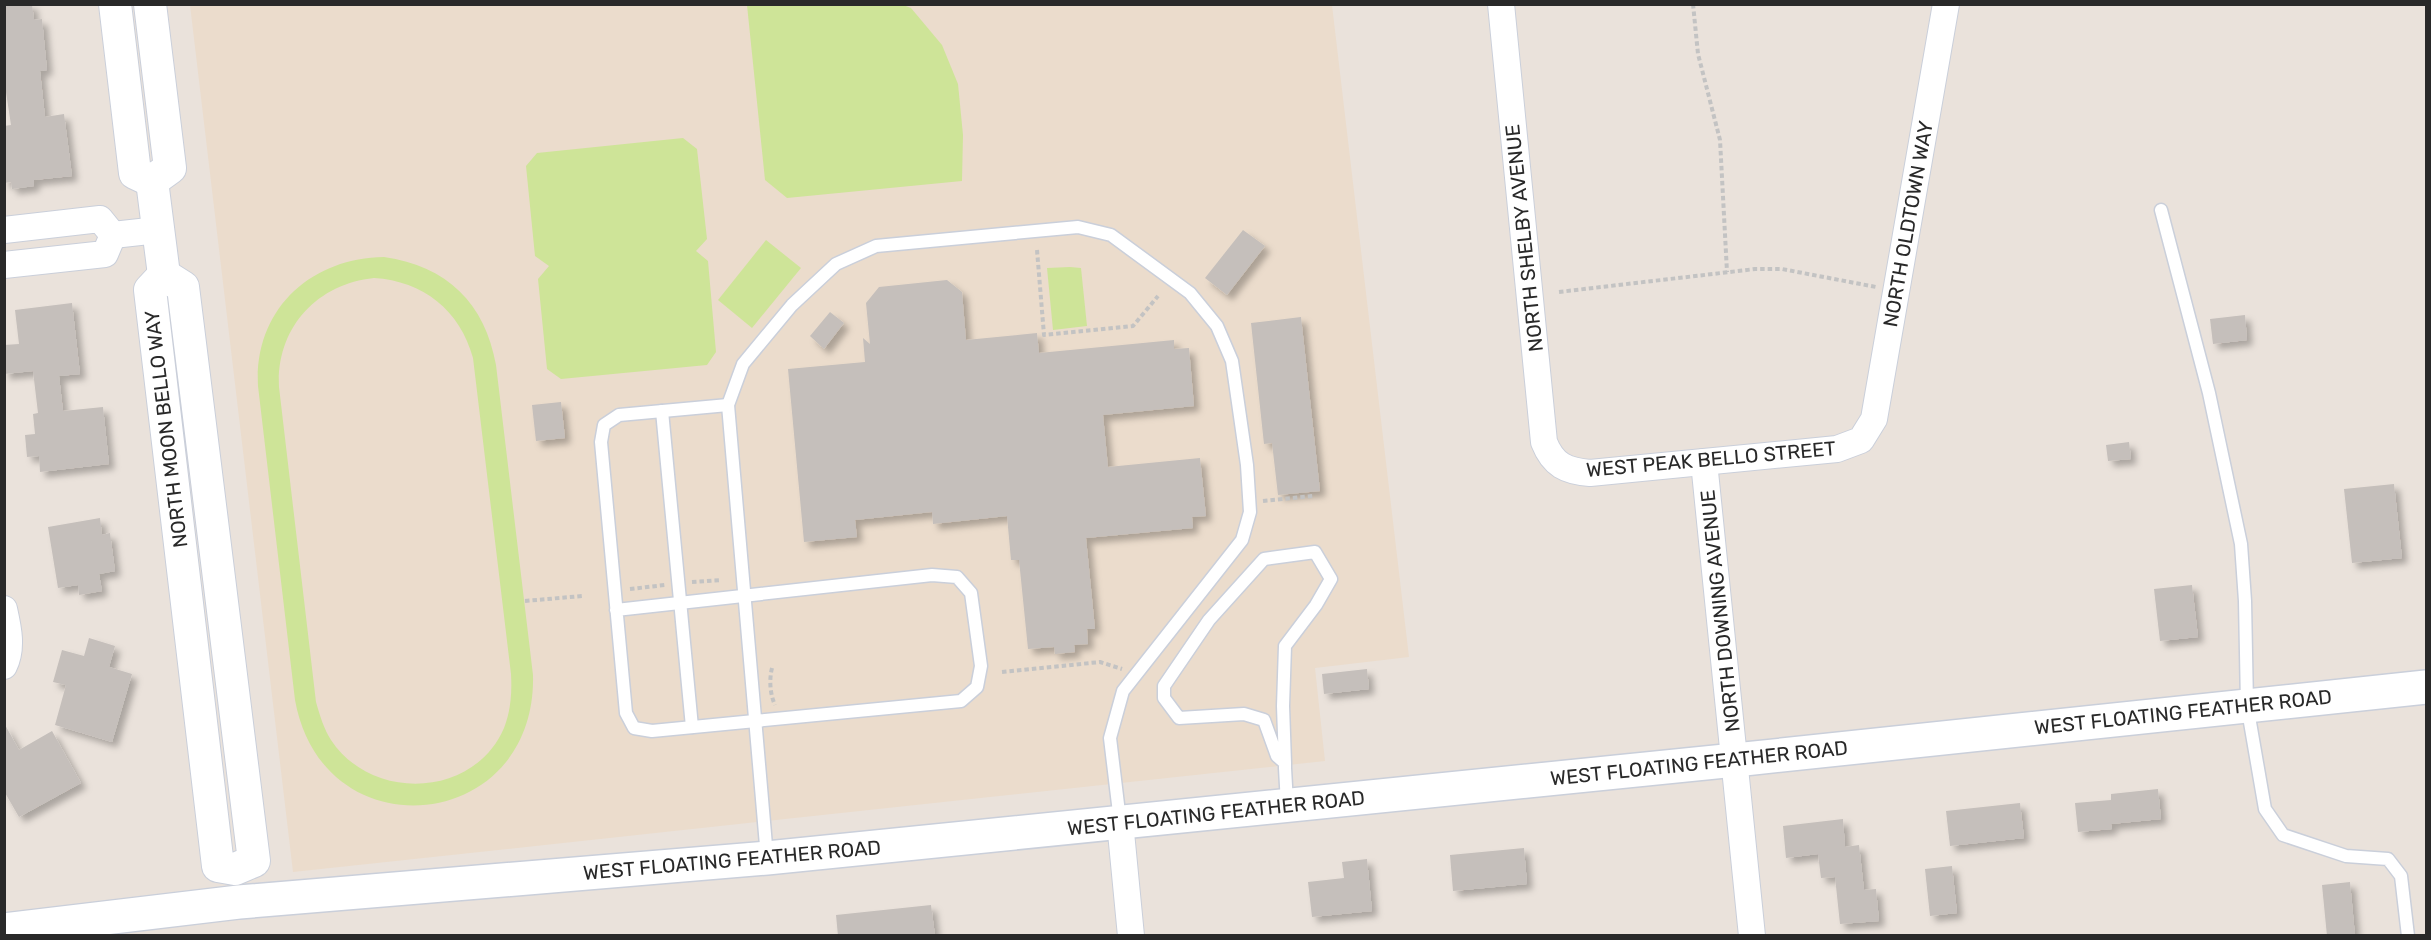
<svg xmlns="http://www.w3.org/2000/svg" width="2431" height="940" viewBox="0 0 2431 940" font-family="Rubik,sans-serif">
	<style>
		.education { fill: #ebdccc }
		.pitch { fill: #cee498; fill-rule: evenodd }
		.building { fill: #c5bfbb; filter: url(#shadow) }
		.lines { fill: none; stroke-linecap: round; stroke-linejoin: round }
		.service-casing { stroke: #cacfda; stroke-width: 15 }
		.minor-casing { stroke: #cacfda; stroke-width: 28 }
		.tertiary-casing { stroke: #cacfda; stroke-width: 34 }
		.secondary-casing { stroke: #cacfda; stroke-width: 36 }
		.path { stroke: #c3c3c3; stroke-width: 4; stroke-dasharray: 4.5 3; stroke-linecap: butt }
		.service { stroke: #fff; stroke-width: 12 }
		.minor { stroke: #fff; stroke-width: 26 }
		.tertiary { stroke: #fff; stroke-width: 32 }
		.secondary { stroke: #fff; stroke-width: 33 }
		.labels { text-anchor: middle; stroke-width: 4.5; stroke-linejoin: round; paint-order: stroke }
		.street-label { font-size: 20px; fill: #292929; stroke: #fff }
	</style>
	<defs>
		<filter id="shadow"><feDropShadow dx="5.5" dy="5.5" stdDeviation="3" flood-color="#0004"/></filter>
	</defs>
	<rect width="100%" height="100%" fill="#eae2db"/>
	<!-- education -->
	<path class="education" d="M190,5H1332L1409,657L1315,668L1325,761L293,872Z"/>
	<!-- pitch -->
	<g class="pitch">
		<path d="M903,5L911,8L942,45L958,84L963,135L962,181L787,198L765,180L747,5Z"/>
		<path d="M683,138L697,149L707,239L696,251L708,261L716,352L707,365L561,379L547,369L538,279L549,266L535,256L526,166L537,153Z"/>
		<path d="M766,240L801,268L752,328L718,300Z"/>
		<path d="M384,257C447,266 485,303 496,365L533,675C537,833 323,855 295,700L258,386C254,309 311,258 384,257ZM374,278C423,281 460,310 473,358L511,674C512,692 511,710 504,728C474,798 372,802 331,740C324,729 320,716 316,702L279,387C276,329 316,284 374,278Z"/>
		<path d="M1070,267L1081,268L1087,326L1053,330L1047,268Z"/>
	</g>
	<!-- building -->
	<g class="building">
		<path d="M4,4H32L34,20L42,19L47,70L40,71L45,117L64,114L72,176L34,180V186L12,189L11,182L4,183V126L11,125L6,92H4Z"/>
		<path d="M1243,230L1265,246L1227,295L1205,278Z"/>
		<path d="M947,280L962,292L966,340L1037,333L1039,353L1174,340V349L1189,348L1194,406L1103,415L1108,467L1200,458L1206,516L1192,517L1193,528L1086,538L1095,629H1087L1088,644L1074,645L1075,652L1055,654L1054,647L1028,649L1019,560H1011L1007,516L933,524L932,512L855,520L857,537L804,542L788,369L865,362L863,338L870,344L866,303L879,287Z"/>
		<path d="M72,303L80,374L59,376L63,411L103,407L109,464L40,472L39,456L27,457L25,435L35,434L33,414L38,413L33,371L4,374V345L19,344L15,310Z"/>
		<path d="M830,312L844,323L824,349L810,336Z"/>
		<path d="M2245,315L2247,340L2213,344L2210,319Z"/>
		<path d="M1301,317L1320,491L1278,495L1272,443L1264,444L1251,323Z"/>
		<path d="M561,402L565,438L536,441L532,405Z"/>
		<path d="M2129,442L2131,459L2108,461L2106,445Z"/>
		<path d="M2394,484L2402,558L2352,563L2344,489Z"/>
		<path d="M100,518L102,535L110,533L115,571L99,574L102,591L79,595L78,585L58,588L48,527Z"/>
		<path d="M2192,585L2198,637L2160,641L2154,589Z"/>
		<path d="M89,638L115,646L109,667L132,674L112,742L55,725L66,685L53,682L62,650L84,656Z"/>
		<path d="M1367,669L1369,689L1324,694L1322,674Z"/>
		<path d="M4,723L19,750L52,731L81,783L19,817L4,791Z"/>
		<path d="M2158,789L2161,819L2111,824L2112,829L2078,832L2075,803L2111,800V794Z"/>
		<path d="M2020,803L2024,838L1950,846L1946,811Z"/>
		<path d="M1843,819L1845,847L1859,845L1864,890L1876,889L1879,921L1840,924L1835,877L1821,878L1818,854L1786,858L1783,826Z"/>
		<path d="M1524,848L1527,884L1453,891L1450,855Z"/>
		<path d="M1367,859L1372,911L1312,917L1308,882L1344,878L1342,862Z"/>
		<path d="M1952,866L1957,913L1930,916L1925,869Z"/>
		<path d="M2350,882L2355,936H2327L2322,885Z"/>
		<path d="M931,905L935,936H838L836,915Z"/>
	</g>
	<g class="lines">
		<defs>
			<g id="service">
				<path d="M2161,210L2209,393L2241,544L2245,601L2247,705L2265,809L2283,835L2346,856L2388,859L2401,876L2408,936"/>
				<path d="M662,411L692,727"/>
				<path d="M616,610L932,575L957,577L971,593L981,666L977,687L961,701L652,731L634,728L626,713L601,442L604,425L619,415L728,405"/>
				<path d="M1285,763L1277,756L1264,720L1244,714L1179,718L1164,698V686L1209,620L1264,559L1315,552L1331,579L1316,605L1285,646L1283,706L1285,763V768L1287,804"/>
				<path d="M767,857L728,405L743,364L792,305L836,264L876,246L1078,227L1111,235L1190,293L1217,326L1232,361L1247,465L1250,512L1242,540L1123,691L1110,738L1120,821"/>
			</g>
			<g id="minor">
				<path d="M1501,4L1544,442C1553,465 1566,471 1590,473L1837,449L1861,440L1874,419L1946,4"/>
				<path d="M4,230L100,219L113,235"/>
				<path d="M113,235L158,230"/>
				<path d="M4,265L105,254L113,235"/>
				<path d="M1704,462L1752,936"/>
				<path d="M4,609C8,627 13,648 4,666"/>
				<path d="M1120,822L1131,936"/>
			</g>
			<g id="tertiary">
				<path d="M115,4L135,173L152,181"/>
				<path d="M150,4L170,168L152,181"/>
				<path d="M152,181L164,275"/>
				<path d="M164,275L183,287L254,861L235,869L218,866L150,290Z"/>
			</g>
			<path id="secondary" d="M4,930L239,902L767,858L1735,760L2426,687"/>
		</defs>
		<!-- service casing -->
		<use href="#service" class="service-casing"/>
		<!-- minor casing -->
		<use href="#minor" class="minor-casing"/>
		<!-- tertiary casing -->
		<use href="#tertiary" class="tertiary-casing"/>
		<!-- secondary casing -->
		<use href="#secondary" class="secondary-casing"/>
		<!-- path -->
		<g class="path">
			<path d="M1693,4L1698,54L1720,140L1727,272"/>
			<path d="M1037,250L1044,335L1133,326L1158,296"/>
			<path d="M1559,292L1755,269H1782L1876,287"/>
			<path d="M1263,501L1313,496"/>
			<path d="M692,582L721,580"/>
			<path d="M630,589L665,585"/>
			<path d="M525,601L582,596"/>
			<path d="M772,668C769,680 770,694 775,705"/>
			<path d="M1002,672L1100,662L1122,669"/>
		</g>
		<!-- service -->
		<use href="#service" class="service"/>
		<!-- minor -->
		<use href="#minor" class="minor"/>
		<!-- tertiary -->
		<use href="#tertiary" class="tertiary"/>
		<!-- secondary -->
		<use href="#secondary" class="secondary"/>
	</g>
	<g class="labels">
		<!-- street labels -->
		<g class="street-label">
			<text transform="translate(1908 224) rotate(-80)" y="7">NORTH OLDTOWN WAY</text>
			<text transform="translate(1524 238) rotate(-96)" y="7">NORTH SHELBY AVENUE</text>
			<text transform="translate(166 429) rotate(-97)" y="7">NORTH MOON BELLO WAY</text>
			<text transform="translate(1711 459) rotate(-5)" y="7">WEST PEAK BELLO STREET</text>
			<text transform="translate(1720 611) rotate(-96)" y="7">NORTH DOWNING AVENUE</text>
			<text transform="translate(2183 712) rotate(-6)" y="7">WEST FLOATING FEATHER ROAD</text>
			<text transform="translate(1699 763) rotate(-6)" y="7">WEST FLOATING FEATHER ROAD</text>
			<text transform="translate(1216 813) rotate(-6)" y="7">WEST FLOATING FEATHER ROAD</text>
			<text transform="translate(732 860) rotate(-5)" y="7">WEST FLOATING FEATHER ROAD</text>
		</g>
	</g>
	<!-- border -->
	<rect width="2431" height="940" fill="none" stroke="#292929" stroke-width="12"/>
</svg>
